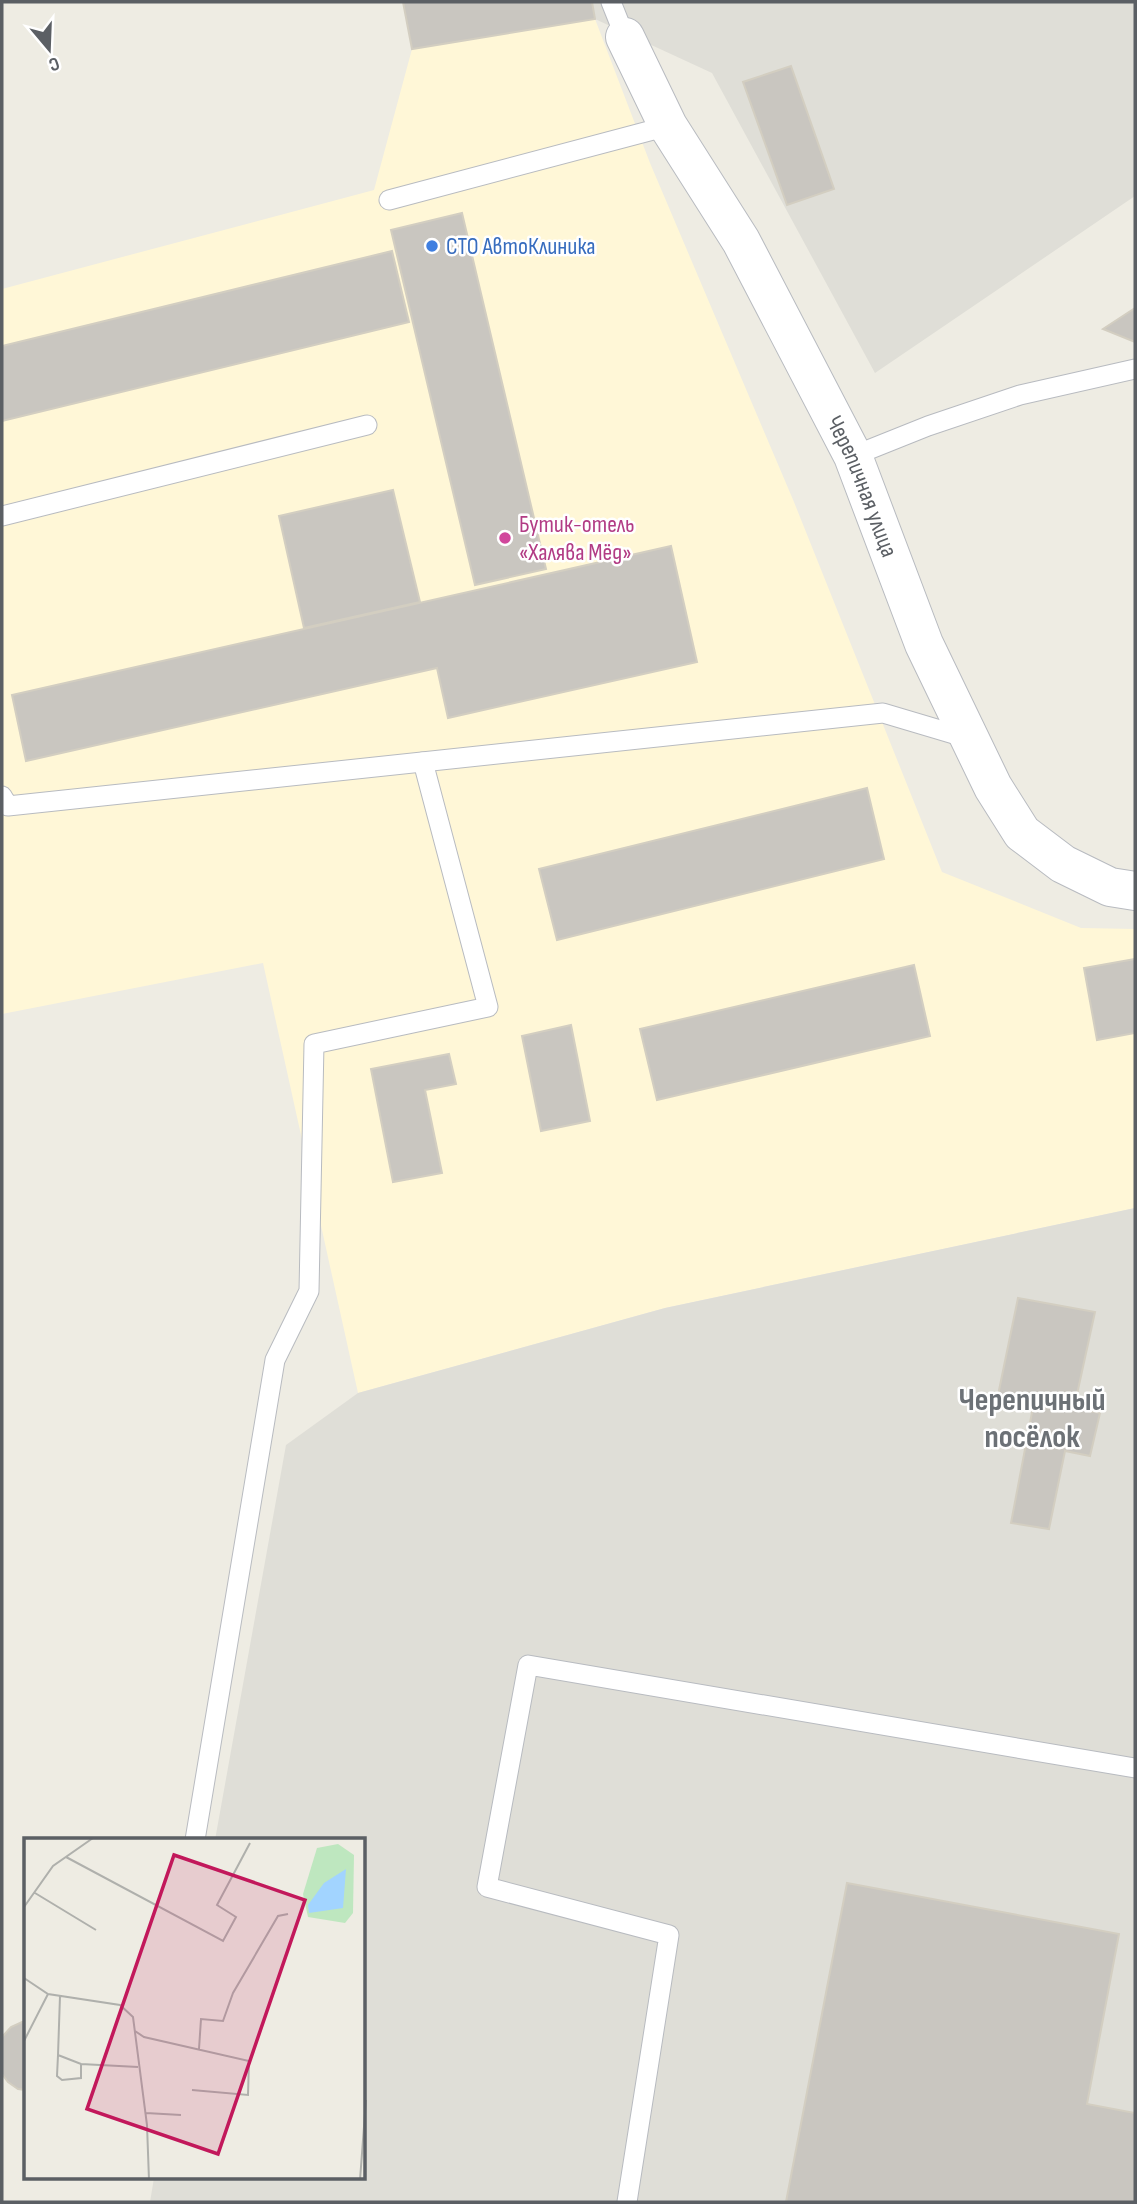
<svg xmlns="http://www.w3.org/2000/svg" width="1137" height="2204" viewBox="0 0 1137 2204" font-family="'Sofia Sans Condensed',sans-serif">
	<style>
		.commercial { fill: #fff7d7 }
		.industrial { fill: #dfded7 }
		.building { fill: #c9c6c0; stroke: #d3cec1; stroke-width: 2 }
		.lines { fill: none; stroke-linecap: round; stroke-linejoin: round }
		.service-casing { stroke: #b8bbc0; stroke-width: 21 }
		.minor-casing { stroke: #b8bbc0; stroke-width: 40 }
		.service { stroke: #fff; stroke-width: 19 }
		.minor { stroke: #fff; stroke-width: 38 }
		.shop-dot { fill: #3f7fe0; stroke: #fff; stroke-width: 2.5 }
		.hotel-dot { fill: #d1479c; stroke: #fff; stroke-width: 2.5 }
		.labels { text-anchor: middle; stroke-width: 5; stroke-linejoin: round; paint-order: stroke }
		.shop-label { font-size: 24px; fill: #366cbe; stroke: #fff; text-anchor: start }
		.street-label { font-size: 24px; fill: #5b5f64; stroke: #fff }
		.hotel-label { font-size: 24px; fill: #b23c85; stroke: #fff; text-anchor: start }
		.district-label { font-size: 32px; font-weight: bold; fill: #6c7176; stroke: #fff }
		.inset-road { fill: none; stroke: #afb0ac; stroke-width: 2 }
		.view { fill: #c2185b; fill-opacity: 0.15; stroke: #c2185b; stroke-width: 3.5 }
		.inset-edge { fill: none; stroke: #5b5f64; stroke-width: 3.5 }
	</style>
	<rect width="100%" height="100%" fill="#eeece3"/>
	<!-- commercial -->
	<path class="commercial" d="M595,19L650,163L794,502L942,872L1081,928L1135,929V1208L665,1308L358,1393L263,963L2,1014V289L374,190L412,49Z"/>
	<!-- industrial -->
	<g class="industrial">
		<path d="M403,2H1135V196L875,373L712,73L595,19L412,49Z"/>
		<path d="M1135,1208V2202H150L154,2178H364V1840H215L286,1445L358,1393L665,1308Z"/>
	</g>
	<!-- building -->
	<g class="building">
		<path d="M403,2H592L595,19L412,49Z"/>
		<path d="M791,66L834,189L787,205L743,82Z"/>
		<path d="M462,213L546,569L475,585L391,230Z"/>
		<path d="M392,251L409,322L2,421V346Z"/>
		<path d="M1135,308V342L1103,329Z"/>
		<path d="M393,490L420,602L304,628L279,516Z"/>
		<path d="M671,546L697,662L448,718L437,668L26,761L12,695Z"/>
		<path d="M867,788L884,859L557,940L539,869Z"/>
		<path d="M1135,959V1033L1097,1040L1084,968Z"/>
		<path d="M914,965L930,1036L657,1100L640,1029Z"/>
		<path d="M571,1025L590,1121L541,1131L522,1036Z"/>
		<path d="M449,1054L456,1084L425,1090L442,1173L393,1182L371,1069Z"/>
		<path d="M1018,1298L1095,1312L1074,1408L1100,1413L1090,1456L1065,1451L1049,1529L1011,1523L1033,1407L997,1400Z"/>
		<path d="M847,1883L1119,1934L1087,2104L1135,2113V2202H786Z"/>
		<path d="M22,2022H26V2090L18,2089L8,2082L2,2074V2037L11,2027Z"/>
	</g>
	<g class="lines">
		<defs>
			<g id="service">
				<path d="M611,2L625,37"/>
				<path d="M389,200L668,126"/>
				<path d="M853,456L928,426L1020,395L1135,369"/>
				<path d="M2,516L367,425"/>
				<path d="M2,796L8,806L883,713L967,738"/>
				<path d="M195,1840L275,1360L309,1291L314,1044L488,1007L423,762"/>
				<path d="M627,2202L669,1935L487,1887L528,1665L1135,1768"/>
			</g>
			<g id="minor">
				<path id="s1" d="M625,37L668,126L741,241L853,456L924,644L993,787L1022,833L1063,864L1110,887L1135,891"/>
			</g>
		</defs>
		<!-- service casing -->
		<use href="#service" class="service-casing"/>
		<!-- minor casing -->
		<use href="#minor" class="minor-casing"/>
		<!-- service -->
		<use href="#service" class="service"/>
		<!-- minor -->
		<use href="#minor" class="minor"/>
	</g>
	<!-- markers -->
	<circle class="shop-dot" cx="432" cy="246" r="7"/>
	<circle class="hotel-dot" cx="505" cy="538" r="7"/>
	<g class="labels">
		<!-- shop labels -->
		<g class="shop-label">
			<text x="446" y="254">СТО АвтоКлиника</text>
		</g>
		<!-- street labels -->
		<g class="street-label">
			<text dy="8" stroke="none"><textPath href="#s1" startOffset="509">Черепичная улица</textPath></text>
		</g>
		<!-- hotel labels -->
		<g class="hotel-label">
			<text x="519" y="532">Бутик-отель<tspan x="519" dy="28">«Халява Мёд»</tspan></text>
		</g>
		<!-- district labels -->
		<g class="district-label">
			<text x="1032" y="1410">Черепичный<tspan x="1032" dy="37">посёлок</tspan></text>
		</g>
	</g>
	<!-- overview -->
	<g transform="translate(24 1838)">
		<rect width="341" height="341" fill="#eeece3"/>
		<path d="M314,6L330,17L329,75L321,85L284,79L279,56L293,10Z" fill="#bee7bf"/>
		<path d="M322,31L319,70L285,75L284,67L300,45Z" fill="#a2d4ff"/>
		<path class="inset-road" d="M42,19L199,103L212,79L193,67L226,5M11,55L72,92M0,69L29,28L69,0M0,140L24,156L96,167L109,179L123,287L125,342M36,158L34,217L57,226L114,229M111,193L120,199L225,223L224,257L168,252M0,203L24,156M175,211L177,181L199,183L209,155L254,78L264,76M34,217L33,238L38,242L57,240V226M122,275L157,277M336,342L342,262"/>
		<path class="view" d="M150,17L281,62L194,316L63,271Z"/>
		<rect width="341" height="341" class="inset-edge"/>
	</g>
	<!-- border -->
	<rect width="1137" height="2204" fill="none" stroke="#5b5f64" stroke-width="7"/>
	<!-- north arrow -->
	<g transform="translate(49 49) rotate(161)" stroke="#ffffff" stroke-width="5" paint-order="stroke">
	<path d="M0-5L12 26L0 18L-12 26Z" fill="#5b5f64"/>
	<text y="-10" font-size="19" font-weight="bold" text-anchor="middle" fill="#5b5f64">С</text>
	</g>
</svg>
